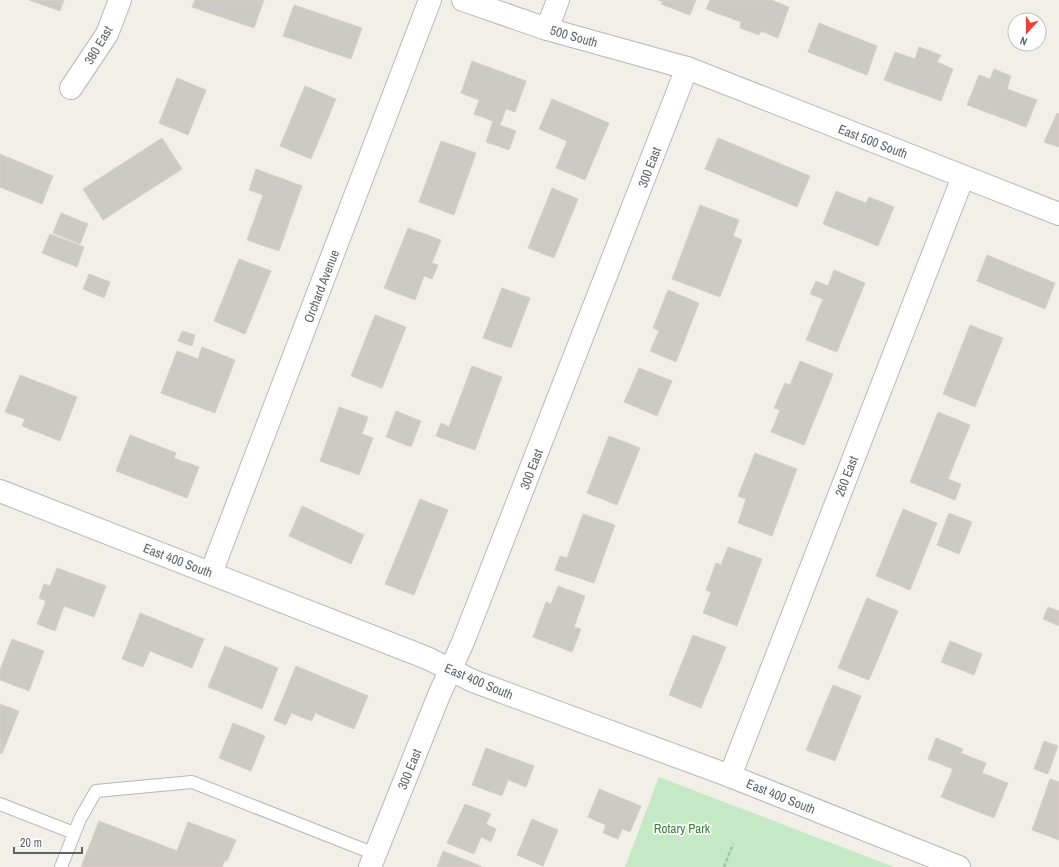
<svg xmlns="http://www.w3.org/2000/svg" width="1059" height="867" viewBox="0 0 1059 867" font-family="'Archivo Narrow',sans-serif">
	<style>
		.green { fill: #c5e8c5 }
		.building { fill: #cccac5; stroke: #d6d1c6 }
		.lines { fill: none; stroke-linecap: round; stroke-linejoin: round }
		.lane-casing { stroke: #b5b8bc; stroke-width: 14 }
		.street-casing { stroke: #b5b8bc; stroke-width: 24 }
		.path { stroke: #9cc7a9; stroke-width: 2.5; stroke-dasharray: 4 2; stroke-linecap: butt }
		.lane { stroke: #fff; stroke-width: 12 }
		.street { stroke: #fff; stroke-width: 22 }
		.labels { text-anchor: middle; stroke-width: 3.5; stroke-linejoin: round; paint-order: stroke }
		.street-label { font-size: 13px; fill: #5f6368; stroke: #fff }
		.park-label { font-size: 13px; fill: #348238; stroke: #fff }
	</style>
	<rect width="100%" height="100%" fill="#f1efe8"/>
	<!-- green -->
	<path class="green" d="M659,777L894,867H625Z"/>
	<!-- building -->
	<g class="building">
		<path d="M29,0H64L60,11Z"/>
		<path d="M195,0H264L254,28L192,7Z"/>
		<path d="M658,0H696L690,15L661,4L663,2Z"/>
		<path d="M710,0H771L789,7L778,38L761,31L759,35L740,28L741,22L706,9Z"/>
		<path d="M294,5L362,28L351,59L283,36Z"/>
		<path d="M819,23L877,46L867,75L808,52Z"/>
		<path d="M919,47L941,55L937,62L953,69L941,101L884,80L895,52L915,59Z"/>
		<path d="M472,61L526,81L515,112L506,109L500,125L516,131L509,150L486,142L493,121L474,114L479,100L461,93Z"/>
		<path d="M994,69L1011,76L1007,89L1037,100L1026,127L967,105L979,75L990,79Z"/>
		<path d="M177,78L206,90L188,135L159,123Z"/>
		<path d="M305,86L336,99L311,159L280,146Z"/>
		<path d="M552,99L609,123L585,180L556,168L567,141L539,129Z"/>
		<path d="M1057,113L1059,114V147L1044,142Z"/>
		<path d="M162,138L182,169L103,220L83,189Z"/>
		<path d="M718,138L810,176L797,207L705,169Z"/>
		<path d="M441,141L476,153L454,215L419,202Z"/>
		<path d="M0,154L53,176L42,204L0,187Z"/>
		<path d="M256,169L302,186L279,251L247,240L263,195L249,190Z"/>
		<path d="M552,188L578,199L554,258L528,248Z"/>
		<path d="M836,191L866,203L869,197L894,207L878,246L823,224Z"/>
		<path d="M700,205L739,220L733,236L742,240L720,297L672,279Z"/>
		<path d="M61,213L88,224L80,244L53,233Z"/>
		<path d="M408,228L441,240L432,263L438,265L432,279L424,276L415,300L384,288Z"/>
		<path d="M50,234L84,247L77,267L42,253Z"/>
		<path d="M987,255L1055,283L1045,309L977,281Z"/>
		<path d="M239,259L271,271L245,334L214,321Z"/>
		<path d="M834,270L865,283L837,352L806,340L823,299L810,294L816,281L828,286Z"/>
		<path d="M89,274L110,282L104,298L83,289Z"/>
		<path d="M502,288L530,298L511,348L483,338Z"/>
		<path d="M668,290L699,303L676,362L650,351L659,331L653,328Z"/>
		<path d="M375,315L406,327L382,388L351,376Z"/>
		<path d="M970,325L1003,338L975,407L943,394Z"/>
		<path d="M182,331L195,335L192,346L178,341Z"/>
		<path d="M202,347L235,360L215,413L161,393L177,351L198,359Z"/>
		<path d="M800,361L833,374L804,445L771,432L780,410L774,408L785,383L790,385Z"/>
		<path d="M472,366L502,377L475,450L436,436L441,423L449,427Z"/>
		<path d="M639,368L672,381L657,416L624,402Z"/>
		<path d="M20,375L77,397L60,441L22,426L25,419L5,412Z"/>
		<path d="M339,407L368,417L362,434L373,438L359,475L320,461Z"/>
		<path d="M396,411L421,421L411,447L386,437Z"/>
		<path d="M938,412L970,425L948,479L961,484L955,500L910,482Z"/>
		<path d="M130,435L176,453L174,458L199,467L187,498L116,471Z"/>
		<path d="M609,436L640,448L617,505L587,493Z"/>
		<path d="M755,453L797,469L772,536L738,523L746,499L738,496Z"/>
		<path d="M420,499L448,510L414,595L385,584Z"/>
		<path d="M302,506L364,535L351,564L289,536Z"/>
		<path d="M903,509L937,523L910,590L876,576Z"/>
		<path d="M949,513L972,522L959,554L937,545Z"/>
		<path d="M583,514L615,525L594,583L555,570L560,556L567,558Z"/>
		<path d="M728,547L762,559L737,626L703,613L711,592L706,590L716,563L721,565Z"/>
		<path d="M57,568L106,586L94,617L64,606L55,631L37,624L46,601L39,598L44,584L50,586Z"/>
		<path d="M558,586L585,596L574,627L581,629L572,652L533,637L546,602L551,604Z"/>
		<path d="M867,598L898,611L869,680L838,668Z"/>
		<path d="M1048,607L1059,611V626L1043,619Z"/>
		<path d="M140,613L204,639L192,668L150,651L143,667L122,659Z"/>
		<path d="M693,635L726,647L701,708L669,695Z"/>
		<path d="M12,639L44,651L29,691L0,680V670Z"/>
		<path d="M950,641L982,654L974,675L941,662Z"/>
		<path d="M225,646L278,668L262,709L208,687Z"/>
		<path d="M296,666L368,696L354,729L315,713L312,721L291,713L286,725L274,720Z"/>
		<path d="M833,685L861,696L835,761L806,750Z"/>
		<path d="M0,704L19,711L2,754L0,753Z"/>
		<path d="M233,723L265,736L251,771L219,758Z"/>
		<path d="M936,738L963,749L961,753L986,763L982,773L1008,783L994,818L941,797L953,769L928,759Z"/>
		<path d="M1044,741L1058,746L1048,774L1034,769Z"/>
		<path d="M486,748L534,766L526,787L508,780L502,796L472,785Z"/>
		<path d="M1050,779L1059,782V840L1032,830Z"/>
		<path d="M599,789L641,806L630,832L622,829L618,839L603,833L606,825L588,817Z"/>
		<path d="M465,804L491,814L486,824L496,829L491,842L481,837L474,854L447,843Z"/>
		<path d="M532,819L558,830L543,866L517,855Z"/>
		<path d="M99,821L177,851L188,822L236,840L227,861L225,860L222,867H81Z"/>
		<path d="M443,851L481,866V867H437Z"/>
	</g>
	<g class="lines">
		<defs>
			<g id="lane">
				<path d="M0,804L74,833"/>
				<path d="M61,867L80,819L96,791L192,782L375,854"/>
			</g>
			<g id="street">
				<path d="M463,0L547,29L687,68L1059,214"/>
				<path d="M547,29L558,0"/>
				<path d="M71,88L107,34L120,0"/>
				<path d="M0,491L427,658L473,681L730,776L959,867"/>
				<path d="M211,573L430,0"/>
				<path d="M730,776L963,177"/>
				<path d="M370,867L439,695L463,642L687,68"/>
			</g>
		</defs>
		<!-- lane casing -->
		<use href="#lane" class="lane-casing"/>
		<!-- street casing -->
		<use href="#street" class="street-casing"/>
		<!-- path -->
		<path class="path" d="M724,867L733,844"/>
		<!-- lane -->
		<use href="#lane" class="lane"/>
		<!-- street -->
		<use href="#street" class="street"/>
	</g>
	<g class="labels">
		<!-- street labels -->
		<g class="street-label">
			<text transform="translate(574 36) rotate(16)" y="5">500 South</text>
			<text transform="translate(98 45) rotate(-59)" y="5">380 East</text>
			<text transform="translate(873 141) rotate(21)" y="5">East 500 South</text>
			<text transform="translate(649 167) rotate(-69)" y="5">300 East</text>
			<text transform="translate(321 286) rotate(-69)" y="5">Orchard Avenue</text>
			<text transform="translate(531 469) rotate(-69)" y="5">300 East</text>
			<text transform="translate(846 476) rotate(-69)" y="5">260 East</text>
			<text transform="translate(178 560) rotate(21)" y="5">East 400 South</text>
			<text transform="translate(479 681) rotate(23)" y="5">East 400 South</text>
			<text transform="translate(409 769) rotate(-68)" y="5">300 East</text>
			<text transform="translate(781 796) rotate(22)" y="5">East 400 South</text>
		</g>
		<!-- park labels -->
		<g class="park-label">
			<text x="682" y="833">Rotary Park</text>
		</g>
	</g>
	<!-- north arrow -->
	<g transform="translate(1027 32) rotate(201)"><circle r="19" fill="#ffffff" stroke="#bfc1c3"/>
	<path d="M0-3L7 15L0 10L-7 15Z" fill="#ea4335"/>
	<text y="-6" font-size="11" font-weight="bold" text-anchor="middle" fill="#5f6368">N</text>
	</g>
	<!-- scale -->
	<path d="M14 847v6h68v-6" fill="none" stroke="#5f6368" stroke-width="2"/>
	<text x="20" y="847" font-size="12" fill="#5f6368" stroke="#ffffff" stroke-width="3" paint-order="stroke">20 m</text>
</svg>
